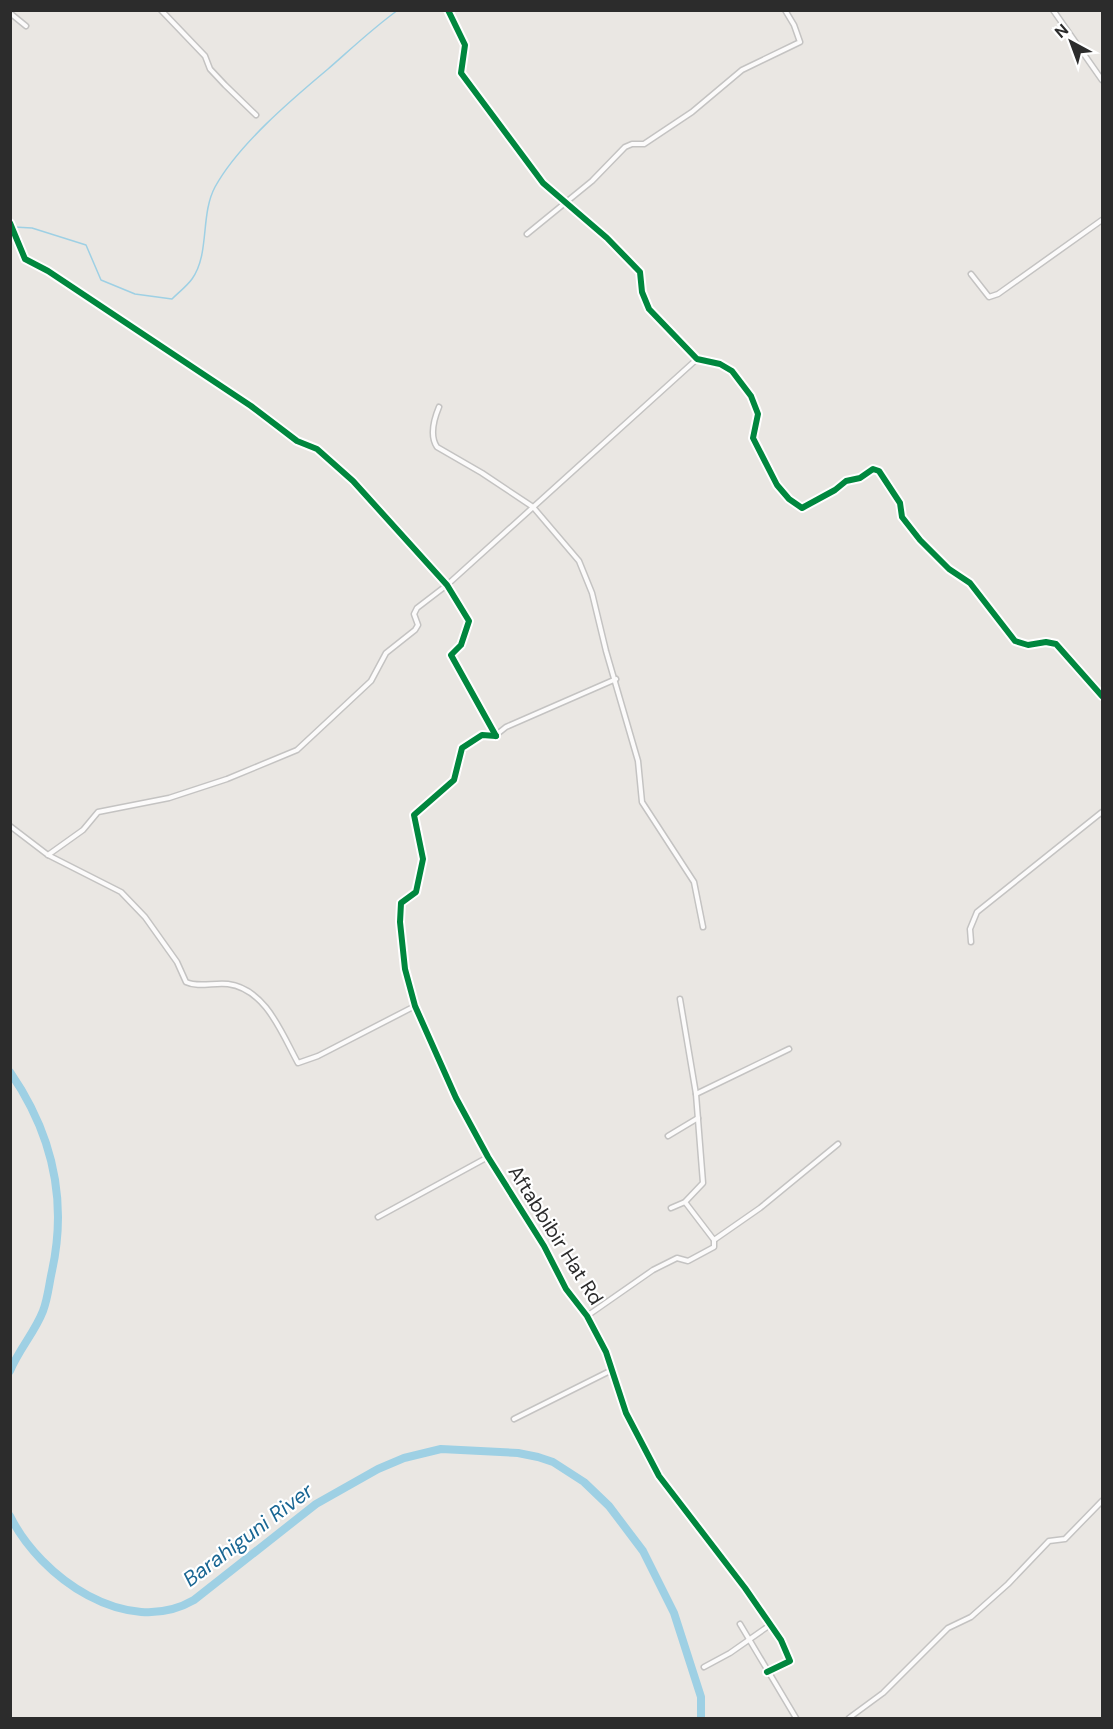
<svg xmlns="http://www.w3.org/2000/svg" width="1113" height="1729" viewBox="0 0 1113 1729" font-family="'DM Sans',sans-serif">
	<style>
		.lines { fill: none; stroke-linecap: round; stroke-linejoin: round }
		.stream { stroke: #9ed0e4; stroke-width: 1.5 }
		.river { stroke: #9ed0e4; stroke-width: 8 }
		.minor-casing { stroke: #c4c3c2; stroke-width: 7 }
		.minor { stroke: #fcfbfb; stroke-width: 4 }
		.cycleway-casing { stroke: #fff; stroke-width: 10 }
		.cycleway { stroke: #00873e; stroke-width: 6 }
		.labels { text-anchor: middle; stroke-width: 4.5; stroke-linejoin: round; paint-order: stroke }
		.street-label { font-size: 20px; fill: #2c2c2c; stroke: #fff }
		.water-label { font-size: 21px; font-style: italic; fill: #196693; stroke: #fff }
	</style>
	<rect width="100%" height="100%" fill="#eae7e3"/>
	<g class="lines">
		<!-- stream -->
		<path class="stream" d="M14,227L32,228L86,245L101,280L135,294L172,299C178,293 187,286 192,279C210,254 200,215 215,187C238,145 291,100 328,69C351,49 373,28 398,10"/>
		<!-- river -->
		<g class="river">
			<path d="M10,1072C52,1133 68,1198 52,1271C49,1284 48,1298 43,1311C35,1332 19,1349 10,1371"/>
			<path d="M10,1516C40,1577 127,1639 194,1600L316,1504L378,1469L404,1458L441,1449L518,1453L538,1457L553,1462L584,1482L609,1506L643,1551L674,1613L701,1697V1718"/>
		</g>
		<defs>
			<g id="minor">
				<path d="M161,10L205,56L210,69L225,85L256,115"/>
				<path d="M448,10L465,45L461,73L543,183L607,238L640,272L642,292L649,309L697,359L720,364L732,371L751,396L758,414L753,438L777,485L789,499L802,508L835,490L846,481L860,478L873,469L879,471L900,503L902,517L920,540L949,569L970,583L1015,641L1028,645L1046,642L1056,644L1102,696"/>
				<path d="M1053,10L1102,80"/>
				<path d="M10,13L26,26"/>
				<path d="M10,223L25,259L48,271L251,406L297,441L317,449L353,481L447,585L469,621L461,645L451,655L495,735"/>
				<path d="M527,234L592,181L625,147L632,144H644L692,112L742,70L800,42L794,25L785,10"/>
				<path d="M971,274L989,297L998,294L1102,220"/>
				<path d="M439,407C434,419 429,435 437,447L482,473L533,507L579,561L592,593L606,651L638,761L642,802L694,882L703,927"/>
				<path d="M496,735L506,727L616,679"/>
				<path d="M496,736L482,735L462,748L454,780L414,815L423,859L416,892L401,903L400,922L405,969L415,1006L456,1098L488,1157L544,1246L566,1289L587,1316L606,1352L626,1413L659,1476L745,1588L781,1640L790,1661L767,1672"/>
				<path d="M10,826L48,855L121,892L145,917L177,962L186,982C198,988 215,982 228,984C266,989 282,1034 298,1063L318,1056L415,1006"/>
				<path d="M48,855L83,830L98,812L169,798L227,779L297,750L371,681L386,653L415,630L418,625L414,614L417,608L447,585L697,359"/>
				<path d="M971,942L970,929L977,912L1102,812"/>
				<path d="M696,1094L789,1049"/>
				<path d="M668,1136L698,1118"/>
				<path d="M685,1202L714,1240L760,1208L838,1144"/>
				<path d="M671,1208L685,1202L703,1183L696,1094L680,999"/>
				<path d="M378,1217L488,1157"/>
				<path d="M587,1316L653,1270L677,1258L688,1261L714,1247V1240"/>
				<path d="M514,1419L612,1370"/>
				<path d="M740,1624L796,1718"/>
				<path d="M704,1667L730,1653L770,1625"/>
				<path d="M849,1718L883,1693L948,1628L971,1617L1008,1584L1049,1541L1065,1539L1102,1501"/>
			</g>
		</defs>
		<!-- minor casing -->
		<use href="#minor" class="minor-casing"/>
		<!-- minor -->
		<use href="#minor" class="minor"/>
		<defs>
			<g id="cycleway">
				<path d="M448,10L465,45L461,73L543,183L607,238L640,272L642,292L649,309L697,359L720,364L732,371L751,396L758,414L753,438L777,485L789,499L802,508L835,490L846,481L860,478L873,469L879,471L900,503L902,517L920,540L949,569L970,583L1015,641L1028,645L1046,642L1056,644L1102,696"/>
				<path d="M10,223L25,259L48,271L251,406L297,441L317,449L353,481L447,585L469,621L461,645L451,655L496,736"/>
				<path d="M496,736L482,735L462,748L454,780L414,815L423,859L416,892L401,903L400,922L405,969L415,1006L456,1098L488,1157L544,1246L566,1289L587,1316L606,1352L626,1413L659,1476L745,1588L781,1640L790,1661L767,1672"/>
			</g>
		</defs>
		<!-- cycleway casing -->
		<use href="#cycleway" class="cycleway-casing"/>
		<!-- cycleway -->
		<use href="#cycleway" class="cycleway"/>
	</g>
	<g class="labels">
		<!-- street labels -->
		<g class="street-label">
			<text transform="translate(556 1235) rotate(58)" y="7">Aftabbibir Hat Rd</text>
		</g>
		<!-- water labels -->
		<g class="water-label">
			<text transform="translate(248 1535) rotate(-37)" y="7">Barahiguni River</text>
		</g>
	</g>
	<!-- border -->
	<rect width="1113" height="1729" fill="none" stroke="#2c2c2c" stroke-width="24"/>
	<!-- north arrow -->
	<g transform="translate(1071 42) rotate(319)" stroke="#ffffff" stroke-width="4.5" paint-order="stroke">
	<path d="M0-4.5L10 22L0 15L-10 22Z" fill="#2c2c2c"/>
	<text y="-9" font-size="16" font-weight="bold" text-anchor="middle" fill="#2c2c2c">N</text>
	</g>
</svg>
